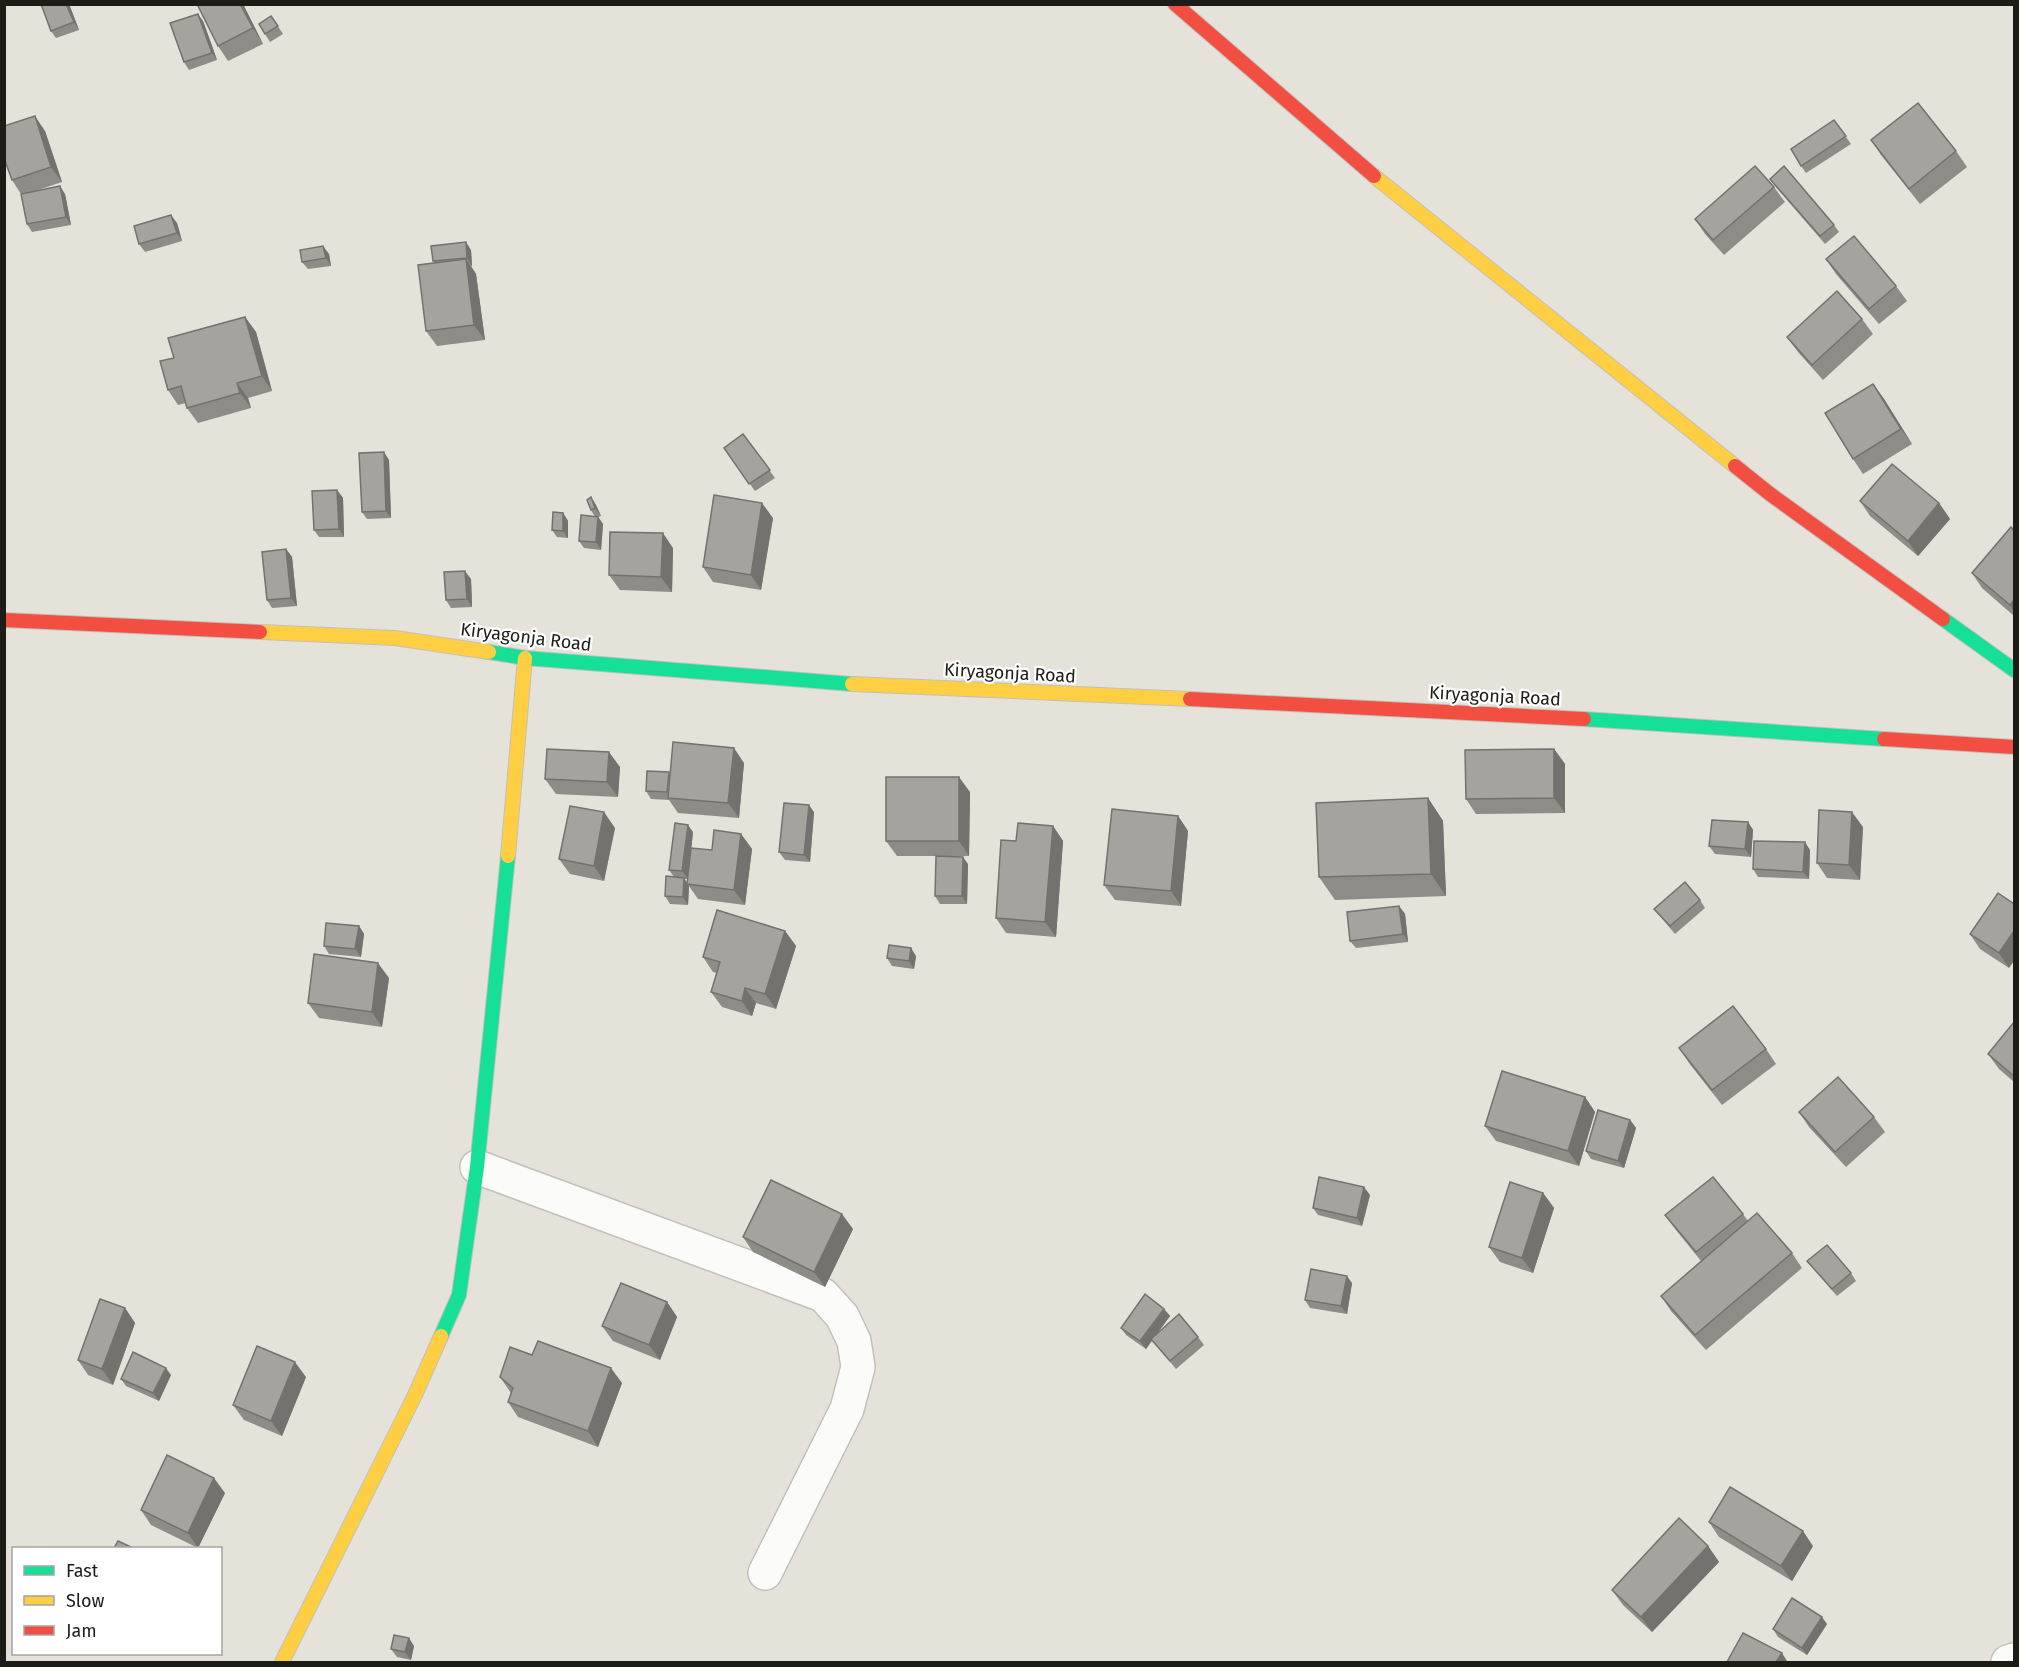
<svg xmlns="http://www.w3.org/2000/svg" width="2019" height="1667" viewBox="0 0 2019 1667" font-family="'Fira Sans',sans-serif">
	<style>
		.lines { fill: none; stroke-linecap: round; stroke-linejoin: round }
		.street-casing { stroke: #c2c0bb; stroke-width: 36 }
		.fast-casing { stroke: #c2c0bb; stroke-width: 16 }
		.slow-casing { stroke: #c2c0bb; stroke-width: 16 }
		.jam-casing { stroke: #c2c0bb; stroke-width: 16 }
		.street { stroke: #fbfbf9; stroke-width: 33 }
		.fast { stroke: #16e098; stroke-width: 14 }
		.slow { stroke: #ffcf43; stroke-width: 14 }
		.jam { stroke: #f24e42; stroke-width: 14 }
		.wall { fill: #8e8c87 }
		.shaded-wall { fill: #74726e }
		.building { fill: #a5a39d; stroke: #74726e; stroke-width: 1.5 }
		.labels { text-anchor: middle; stroke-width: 4.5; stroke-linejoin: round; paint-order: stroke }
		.street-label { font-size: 18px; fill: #1e1c17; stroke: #fff }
	</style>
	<rect width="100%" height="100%" fill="#e5e2da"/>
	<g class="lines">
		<defs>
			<g id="street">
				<path d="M477,1167L823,1295L842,1316L854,1341L858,1367L847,1409L765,1573"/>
				<path d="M2008,1662L2014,1660"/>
			</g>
			<g id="fast">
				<path d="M1943,619L2014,670"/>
				<path d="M489,652L525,658L852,684"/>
				<path d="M1584,719L1884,739"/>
				<path d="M441,1336L459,1295L477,1167L508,856"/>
			</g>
			<g id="slow">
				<path d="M1374,176L1735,466"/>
				<path d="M260,632L395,638L489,652"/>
				<path d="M852,684L1190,699"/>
				<path d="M508,856L525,658"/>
				<path d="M282,1662L415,1395L441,1336"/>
			</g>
			<g id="jam">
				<path d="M1175,4L1374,176"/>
				<path d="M1735,466L1770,494L1943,619"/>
				<path d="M4,620L260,632"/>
				<path d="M1190,699L1584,719"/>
				<path d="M1884,739L2014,747"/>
			</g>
		</defs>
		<!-- street casing -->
		<use href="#street" class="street-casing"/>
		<!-- fast casing -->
		<use href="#fast" class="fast-casing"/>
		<!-- slow casing -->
		<use href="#slow" class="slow-casing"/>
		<!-- jam casing -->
		<use href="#jam" class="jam-casing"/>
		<!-- street -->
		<use href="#street" class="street"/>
		<!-- fast -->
		<use href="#fast" class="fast"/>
		<!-- slow -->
		<use href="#slow" class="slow"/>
		<!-- jam -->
		<use href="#jam" class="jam"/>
	</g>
	<!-- wall -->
	<g class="wall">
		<path d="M41,4H69L79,30L56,38L51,31Z"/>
		<path d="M243,4L263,44L228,61L218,46Z"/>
		<path d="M271,16L283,34L270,42L265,34Z"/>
		<path d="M203,21L217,60L189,70L184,62Z"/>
		<path d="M1834,120L1851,144L1806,173L1801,166Z"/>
		<path d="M45,131L62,182L35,191L65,194L71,225L32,232L27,224L21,194L12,180Z"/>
		<path d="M1871,140L1956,151L1967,167L1920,204L1881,155Z"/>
		<path d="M1770,179L1834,225L1839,232L1825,244L1775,186Z"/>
		<path d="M1774,187L1785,202L1724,255L1705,234L1695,219Z"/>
		<path d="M177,223L182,241L145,252L139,244Z"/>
		<path d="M471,250L472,266H471L476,274L485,340L437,346L426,331L434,263L433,261Z"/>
		<path d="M329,254L331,266L308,269L302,262Z"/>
		<path d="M1826,259L1896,286L1907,301L1879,324L1836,274Z"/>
		<path d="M245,317L256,332L272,391L248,398L251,408L198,423L187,408L186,403L178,405L168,390L174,358Z"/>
		<path d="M1862,319L1873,334L1823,380L1798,352L1787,337Z"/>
		<path d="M1873,384L1884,399L1912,444L1863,474L1853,459Z"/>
		<path d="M743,434L775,478L755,491L724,448Z"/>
		<path d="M389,460L391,518L367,519L362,512Z"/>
		<path d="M337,490L343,498L344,537H319L314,530Z"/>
		<path d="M591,497L596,505L601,516L598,517L603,524L601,550L584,548L579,541L595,517L591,510Z"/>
		<path d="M1860,501L1939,503L1950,519L1918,556L1870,516Z"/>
		<path d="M563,513L568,521V538L557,537L552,530Z"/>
		<path d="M773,518L761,590L713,582L703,567Z"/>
		<path d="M2014,531V616L1982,588L1972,573Z"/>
		<path d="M673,548L672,592L620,590L609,575Z"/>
		<path d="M286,549L292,557L297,606L272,608L267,600Z"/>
		<path d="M471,579L472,607L451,608L446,600Z"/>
		<path d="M1554,749L1565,764V813L1476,814L1466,799Z"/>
		<path d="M744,763L739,818L678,813L669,800L651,799L646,791L670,774Z"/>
		<path d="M620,767L618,797L556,794L545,779Z"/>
		<path d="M970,792L969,856H897L886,841Z"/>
		<path d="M1428,798L1443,821L1446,896L1335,900L1319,877Z"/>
		<path d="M814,812L810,862L785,860L779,852Z"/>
		<path d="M1178,816L1188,831L1181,906L1115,900L1104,885Z"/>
		<path d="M1748,822L1753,830L1751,857L1715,854L1709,846Z"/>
		<path d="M1053,826L1063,841L1056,937L1006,933L996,918L1016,841Z"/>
		<path d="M1863,827L1860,880L1827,878L1817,863Z"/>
		<path d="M615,828L604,881L570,874L559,859Z"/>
		<path d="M693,832L688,879H684L687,883L712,850L741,834L752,849L745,905L698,899L689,886L688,905L670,904L665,896L674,877L669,870Z"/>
		<path d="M1810,850L1809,879L1758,877L1753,869Z"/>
		<path d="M968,864L967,904H940L935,896Z"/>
		<path d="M1998,893L2009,968L1980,949L1970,934Z"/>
		<path d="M1700,900L1705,908L1675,934L1654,909Z"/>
		<path d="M1399,906L1405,914L1408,942L1356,948L1350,941Z"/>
		<path d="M359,926L364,934L361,957L329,954L324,946Z"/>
		<path d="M785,931L796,946L776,1009L756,1003L752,1016L722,1007L711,992L717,973L713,972L703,957Z"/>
		<path d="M916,956L914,969L892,966L887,958Z"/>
		<path d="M389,978L382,1027L319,1018L308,1003Z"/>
		<path d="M2014,1022V1082L1999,1069L1988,1054Z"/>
		<path d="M1679,1048L1766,1049L1776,1064L1722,1105L1689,1063Z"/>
		<path d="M1585,1097L1595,1112L1579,1166L1496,1141L1485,1126Z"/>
		<path d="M1799,1112L1874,1117L1885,1132L1846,1167L1809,1127Z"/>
		<path d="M1630,1120L1636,1128L1624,1168L1591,1159L1586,1151Z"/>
		<path d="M1543,1193L1554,1208L1533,1273L1500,1262L1489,1247Z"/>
		<path d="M1370,1195L1362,1226L1318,1215L1313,1208Z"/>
		<path d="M1743,1214L1748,1221L1792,1253L1802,1268L1706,1350L1671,1311L1661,1296L1701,1261L1676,1230L1665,1215Z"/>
		<path d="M853,1229L825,1287L753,1252L743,1237Z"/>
		<path d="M1807,1261L1851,1273L1856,1281L1837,1296Z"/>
		<path d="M1352,1283L1347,1314L1310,1308L1305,1300Z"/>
		<path d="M667,1302L677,1317L660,1360L613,1341L602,1326Z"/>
		<path d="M125,1308L135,1323L113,1385L88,1375L78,1360Z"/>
		<path d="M1164,1309L1170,1316L1158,1332L1198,1337L1204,1345L1176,1369L1152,1340L1146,1349L1126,1335L1121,1328Z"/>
		<path d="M532,1355L622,1383L598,1447L518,1417L508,1402L511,1393L500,1377Z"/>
		<path d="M171,1375L159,1401L126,1386L121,1379Z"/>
		<path d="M306,1377L282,1436L244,1420L233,1405Z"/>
		<path d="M225,1493L198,1548L151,1525L141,1510Z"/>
		<path d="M1709,1522L1813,1546L1792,1581L1719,1537Z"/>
		<path d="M1708,1546L1719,1562L1652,1632L1623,1605L1612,1590Z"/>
		<path d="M1827,1624L1807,1655L1778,1637L1773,1629Z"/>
		<path d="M414,1646L411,1660L397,1657L391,1649Z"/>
	</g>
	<!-- shaded-wall -->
	<g class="shaded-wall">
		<path d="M66,4H69L79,30L74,22Z"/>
		<path d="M240,4H243L263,44L253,28Z"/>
		<path d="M198,14L203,21L217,60L212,53Z"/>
		<path d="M35,116L45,131L62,182L51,167Z"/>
		<path d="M60,186L65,194L71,225L66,217Z"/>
		<path d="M171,215L177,223L182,241L177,233Z"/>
		<path d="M466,242L471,250L472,266L467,258Z"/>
		<path d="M323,246L329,254L331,266L326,258Z"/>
		<path d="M466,259L476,274L485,340L474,325Z"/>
		<path d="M245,317L256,332L272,391L262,376Z"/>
		<path d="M237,383L248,398L251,408L240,393Z"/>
		<path d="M1873,384L1884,399L1912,444L1901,429Z"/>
		<path d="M384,452L389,460L391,518L386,511Z"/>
		<path d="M337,490L343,498L344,537L339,529Z"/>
		<path d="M591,497L596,505L601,516L595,508Z"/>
		<path d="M762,503L773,518L761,590L751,575Z"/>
		<path d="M1939,503L1950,519L1918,556L1908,541Z"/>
		<path d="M563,513L568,521V538L563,531Z"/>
		<path d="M598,517L603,524L601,550L596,542Z"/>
		<path d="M663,533L673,548L672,592L661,577Z"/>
		<path d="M286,549L292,557L297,606L291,598Z"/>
		<path d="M465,571L471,579L472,607L467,599Z"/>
		<path d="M2014,600V612L2010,605Z"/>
		<path d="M734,748L744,763L739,818L728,803Z"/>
		<path d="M1554,749L1565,764V813L1554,798Z"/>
		<path d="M609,752L620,767L618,797L607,782Z"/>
		<path d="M959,777L970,792L969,856L959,841Z"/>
		<path d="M1428,798L1443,821L1446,896L1431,874Z"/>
		<path d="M809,805L814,812L810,862L804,855Z"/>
		<path d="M604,812L615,828L604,881L594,866Z"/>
		<path d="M1852,812L1863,827L1860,880L1849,865Z"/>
		<path d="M1178,816L1188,831L1181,906L1171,891Z"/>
		<path d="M1748,822L1753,830L1751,857L1745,849Z"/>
		<path d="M688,825L693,832L688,879L682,871Z"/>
		<path d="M1053,826L1063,841L1056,937L1045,922Z"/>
		<path d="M741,834L752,849L745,905L734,890Z"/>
		<path d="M1805,842L1810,850L1809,879L1803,872Z"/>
		<path d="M963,857L968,864L967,904L962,896Z"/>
		<path d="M684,878L689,886L688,905L683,897Z"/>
		<path d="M1399,906L1405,914L1408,942L1403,934Z"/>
		<path d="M359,926L364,934L361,957L355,949Z"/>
		<path d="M785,931L796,946L776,1009L765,994Z"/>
		<path d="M2014,931V961L2009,968L1999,953Z"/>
		<path d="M911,948L916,956L914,969L909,961Z"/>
		<path d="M378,963L389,978L382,1027L372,1012Z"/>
		<path d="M745,988L756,1003L752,1016L742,1001Z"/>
		<path d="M1585,1097L1595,1112L1579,1166L1568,1151Z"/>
		<path d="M1630,1120L1636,1128L1624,1168L1618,1161Z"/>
		<path d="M1364,1187L1370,1195L1362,1226L1357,1218Z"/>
		<path d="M1543,1193L1554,1208L1533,1273L1522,1258Z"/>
		<path d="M842,1214L853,1229L825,1287L814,1272Z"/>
		<path d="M1347,1276L1352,1283L1347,1314L1341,1306Z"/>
		<path d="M667,1302L677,1317L660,1360L649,1345Z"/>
		<path d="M125,1308L135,1323L113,1385L102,1369Z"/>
		<path d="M1164,1309L1170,1316L1146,1349L1140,1341Z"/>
		<path d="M295,1362L306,1377L282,1436L271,1421Z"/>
		<path d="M166,1368L171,1375L159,1401L153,1393Z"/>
		<path d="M611,1368L622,1383L598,1447L588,1431Z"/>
		<path d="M214,1478L225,1493L198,1548L188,1533Z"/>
		<path d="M1803,1531L1813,1546L1792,1581L1781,1566Z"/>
		<path d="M1708,1546L1719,1562L1652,1632L1641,1617Z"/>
		<path d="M1822,1617L1827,1624L1807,1655L1802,1648Z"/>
		<path d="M409,1638L414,1646L411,1660L405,1652Z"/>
		<path d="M1782,1653L1787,1661L1786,1662H1776Z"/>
	</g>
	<!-- building -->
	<g class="building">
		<path d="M41,4H66L74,22L51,31Z"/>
		<path d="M197,4H240L253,28L218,46Z"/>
		<path d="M198,14L212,53L184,62L170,23Z"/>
		<path d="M271,16L278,26L265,34L259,24Z"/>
		<path d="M1918,103L1956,151L1909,189L1871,140Z"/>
		<path d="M35,116L51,167L12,180L4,158V126Z"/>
		<path d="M1834,120L1846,136L1801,166L1791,149Z"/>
		<path d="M1755,166L1774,187L1713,240L1695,219Z"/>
		<path d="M1784,166L1834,225L1820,236L1770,179Z"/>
		<path d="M60,186L66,217L27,224L21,194Z"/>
		<path d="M171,215L177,233L139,244L134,226Z"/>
		<path d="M1854,236L1896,286L1869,309L1826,259Z"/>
		<path d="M466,242L467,258L433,261L431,246Z"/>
		<path d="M323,246L326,258L302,262L300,250Z"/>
		<path d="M466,259L474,325L426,331L418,265Z"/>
		<path d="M1837,291L1862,319L1812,365L1787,337Z"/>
		<path d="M245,317L262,376L237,383L240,393L187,408L181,386L168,390L160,361L174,358L168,338Z"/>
		<path d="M1873,384L1901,429L1853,459L1825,413Z"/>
		<path d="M743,434L770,470L749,484L724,448Z"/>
		<path d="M384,452L386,511L362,512L359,453Z"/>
		<path d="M1892,464L1939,503L1908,541L1860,501Z"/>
		<path d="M337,490L339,529L314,530L312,491Z"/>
		<path d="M714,495L762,503L751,575L703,567Z"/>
		<path d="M591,497L595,508L591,510L587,500Z"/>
		<path d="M553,512L563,513V531L552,530Z"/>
		<path d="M581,515L598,517L596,542L579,541Z"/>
		<path d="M2011,527L2014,531V600L2010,605L1972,573Z"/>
		<path d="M610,532L663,533L661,577L609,575Z"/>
		<path d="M286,549L291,598L267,600L262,552Z"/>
		<path d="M465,571L467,599L446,600L444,572Z"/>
		<path d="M673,742L734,748L728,803L668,798Z"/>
		<path d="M547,749L609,752L607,782L545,779Z"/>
		<path d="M1554,749V798L1466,799L1465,750Z"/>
		<path d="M647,771L669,772L667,792L646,791Z"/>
		<rect x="886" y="777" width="73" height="64"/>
		<path d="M1428,798L1431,874L1319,877L1316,803Z"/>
		<path d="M784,803L809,805L804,855L779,852Z"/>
		<path d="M570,806L604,812L594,866L559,859Z"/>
		<path d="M1112,809L1178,816L1171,891L1104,885Z"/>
		<path d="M1819,810L1852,812L1849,865L1817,863Z"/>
		<path d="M1712,820L1748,822L1745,849L1709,846Z"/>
		<path d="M675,823L688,825L682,871L669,870Z"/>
		<path d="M1018,823L1053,826L1045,922L996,918L1001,840L1016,841Z"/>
		<path d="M714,830L741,834L734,890L687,884L691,848L712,850Z"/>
		<path d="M1754,841L1805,842L1803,872L1753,869Z"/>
		<path d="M936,856L963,857L962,896H935Z"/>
		<path d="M666,876L684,878L683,897L665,896Z"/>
		<path d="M1685,882L1700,900L1670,926L1654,909Z"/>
		<path d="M1998,893L2014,904V931L1999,953L1970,934Z"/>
		<path d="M1399,906L1403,934L1350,941L1347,912Z"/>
		<path d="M717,910L785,931L765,994L745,988L742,1001L711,992L720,962L703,957Z"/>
		<path d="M326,923L359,926L355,949L324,946Z"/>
		<path d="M889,945L911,948L909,961L887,958Z"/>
		<path d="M314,954L378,963L372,1012L308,1003Z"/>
		<path d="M1733,1006L1766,1049L1712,1090L1679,1048Z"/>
		<path d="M2014,1022V1076L1988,1054Z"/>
		<path d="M1502,1071L1585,1097L1568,1151L1485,1126Z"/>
		<path d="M1838,1077L1874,1117L1835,1152L1799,1112Z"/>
		<path d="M1598,1110L1630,1120L1618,1161L1586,1151Z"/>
		<path d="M1319,1177L1364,1187L1357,1218L1313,1208Z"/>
		<path d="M1713,1177L1743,1214L1696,1252L1665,1215Z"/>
		<path d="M771,1180L842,1214L814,1272L743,1237Z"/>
		<path d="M1510,1182L1543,1193L1522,1258L1489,1247Z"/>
		<path d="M1757,1213L1792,1253L1695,1335L1661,1296Z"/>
		<path d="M1827,1245L1851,1273L1832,1289L1807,1261Z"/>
		<path d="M1311,1269L1347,1276L1341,1306L1305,1300Z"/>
		<path d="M621,1283L667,1302L649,1345L602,1326Z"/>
		<path d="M1145,1294L1164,1309L1140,1341L1121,1328Z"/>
		<path d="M100,1299L125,1308L102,1369L78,1360Z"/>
		<path d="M1179,1314L1198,1337L1170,1361L1151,1339Z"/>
		<path d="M538,1341L611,1368L588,1431L508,1402L513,1388L500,1377L510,1347L532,1355Z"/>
		<path d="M257,1346L295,1362L271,1421L233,1405Z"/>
		<path d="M133,1352L166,1368L153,1393L121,1379Z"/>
		<path d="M167,1455L214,1478L188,1533L141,1510Z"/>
		<path d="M1730,1487L1803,1531L1781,1566L1709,1522Z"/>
		<path d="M1679,1518L1708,1546L1641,1617L1612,1590Z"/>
		<path d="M118,1541L133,1548H114Z"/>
		<path d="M1792,1598L1822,1617L1802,1648L1773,1629Z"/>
		<path d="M1743,1633L1782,1653L1776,1662H1727Z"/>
		<path d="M394,1635L409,1638L405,1652L391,1649Z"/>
	</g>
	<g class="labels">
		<!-- street labels -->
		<g class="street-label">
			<text transform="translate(526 637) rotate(7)" y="6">Kiryagonja Road</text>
			<text transform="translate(1010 673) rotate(3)" y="6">Kiryagonja Road</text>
			<text transform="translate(1495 696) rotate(3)" y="6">Kiryagonja Road</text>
		</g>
	</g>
	<!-- border -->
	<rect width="2019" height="1667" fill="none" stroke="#1e1c17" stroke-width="12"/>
	<!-- legend -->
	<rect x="12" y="1547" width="210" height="108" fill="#ffffff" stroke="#a5a4a2" stroke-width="1.5"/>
	<rect x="24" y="1566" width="30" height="9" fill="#16e098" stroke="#a5a4a2" stroke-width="1.5"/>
	<text x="66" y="1577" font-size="18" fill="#1e1c17">Fast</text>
	<rect x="24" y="1596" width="30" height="9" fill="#ffcf43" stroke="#a5a4a2" stroke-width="1.5"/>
	<text x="66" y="1607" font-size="18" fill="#1e1c17">Slow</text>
	<rect x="24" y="1626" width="30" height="9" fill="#f24e42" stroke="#a5a4a2" stroke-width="1.5"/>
	<text x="66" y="1637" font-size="18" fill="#1e1c17">Jam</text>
</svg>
